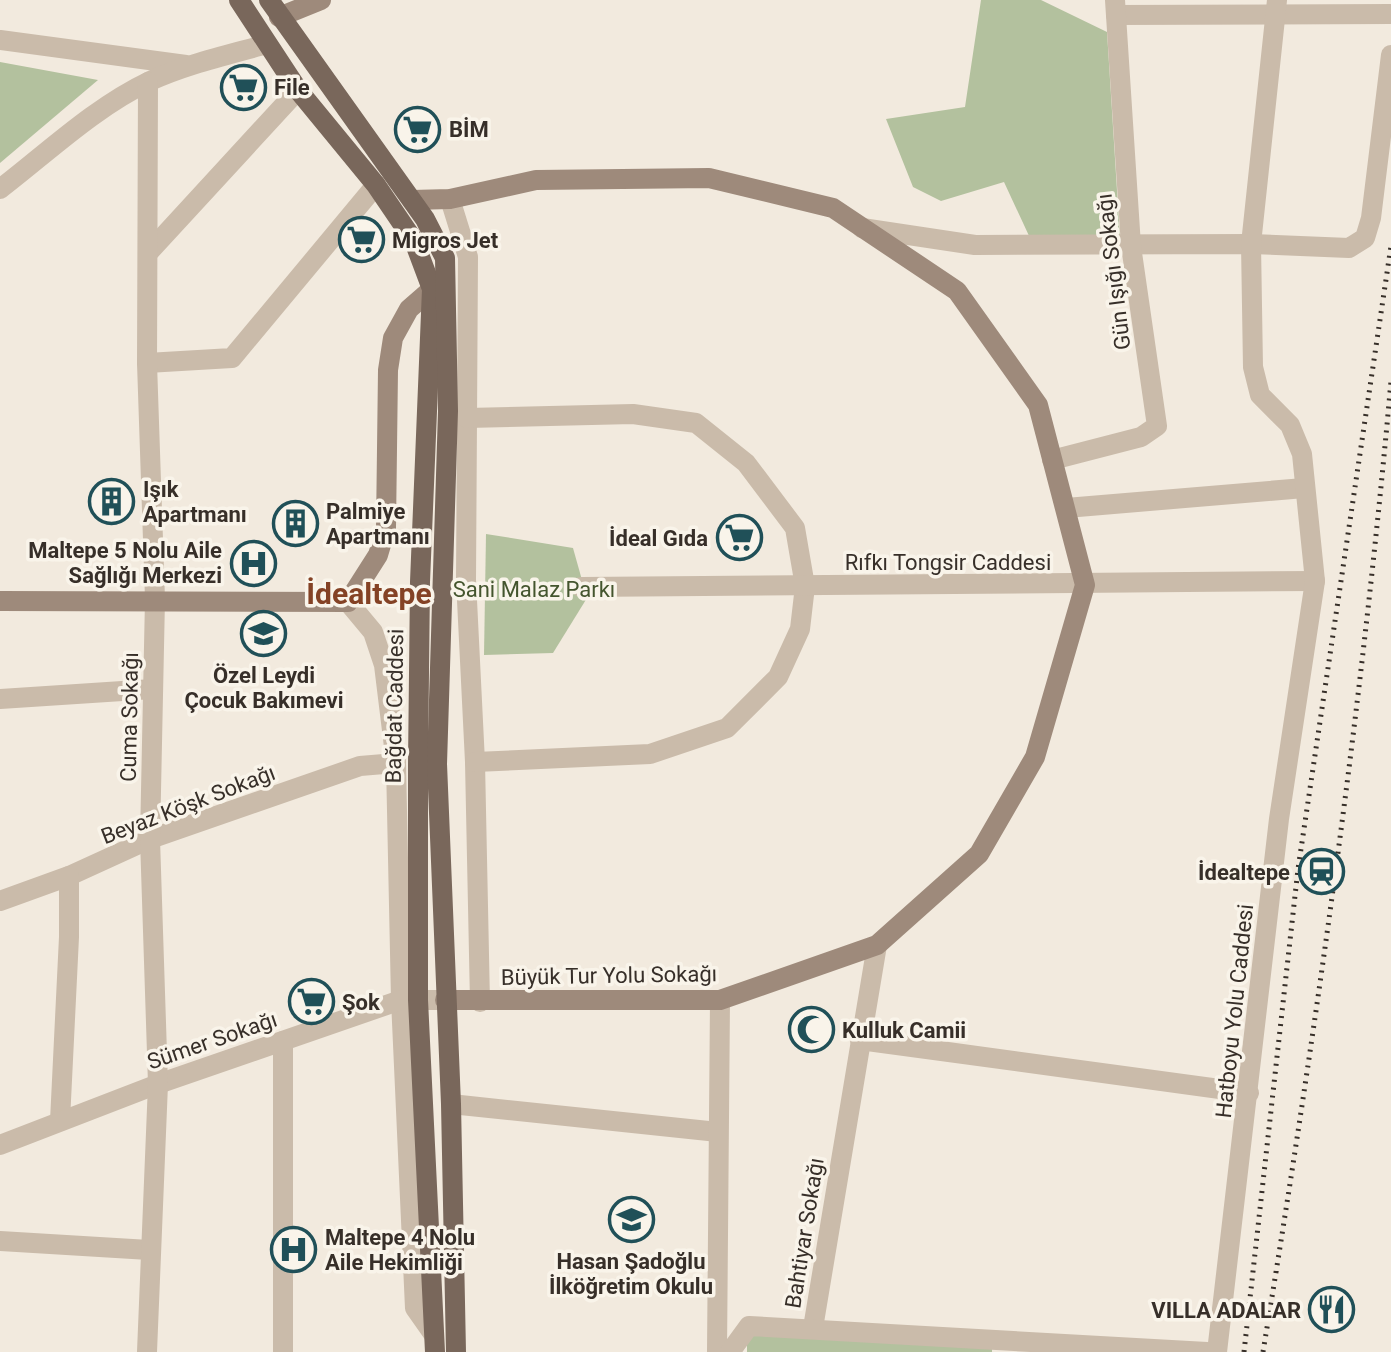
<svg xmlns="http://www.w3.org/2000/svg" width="1391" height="1352" viewBox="0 0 1391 1352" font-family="Roboto,sans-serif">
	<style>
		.green { fill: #b3c19e }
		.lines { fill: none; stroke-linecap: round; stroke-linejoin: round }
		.street { stroke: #cabbaa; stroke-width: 20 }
		.secondary { stroke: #9e8a7b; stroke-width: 20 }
		.primary { stroke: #79675b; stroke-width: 20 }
		.rail { stroke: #372f29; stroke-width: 5; stroke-dasharray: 2 6; stroke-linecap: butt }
		.labels { text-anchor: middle; stroke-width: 7; stroke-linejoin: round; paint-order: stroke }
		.poi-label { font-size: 22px; font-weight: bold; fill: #372f29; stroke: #f9f4ea; text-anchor: start }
		.street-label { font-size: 22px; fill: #372f29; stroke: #f9f4ea }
		.park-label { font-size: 22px; fill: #44552e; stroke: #f9f4ea }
		.district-label { font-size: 30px; font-weight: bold; fill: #844225; stroke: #f9f4ea }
	</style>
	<rect width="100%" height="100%" fill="#f2eade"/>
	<!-- green -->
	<g class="green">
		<path d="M981,0H1041L1107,32L1120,238H1030L1004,182L941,201L913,187L886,119L965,107Z"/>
		<path d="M0,62L98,80L0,163Z"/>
		<path d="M486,534L573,548L587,598L553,653L484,655Z"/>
		<path d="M747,1335L992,1342V1352H747Z"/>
	</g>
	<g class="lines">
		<!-- street -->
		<g class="street">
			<path d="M1116,15L1391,14"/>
			<path d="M0,40L186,65"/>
			<path d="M0,189C47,153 95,107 150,81C187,64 228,55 267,44"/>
			<path d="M450,199L468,257L466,580L475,762L480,1002"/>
			<path d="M862,228L975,245L1251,244L1349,248L1365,238L1371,218L1391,55"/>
			<path d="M148,253L298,90"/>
			<path d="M147,363L232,358L376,185"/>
			<path d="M467,418L633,414L696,423L746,463L795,528L805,586L800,629L778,677L727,728L650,754L475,762"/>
			<path d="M1052,460L1141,437L1157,426L1131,246L1115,0"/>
			<path d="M1066,508L1304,488"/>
			<path d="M581,587L1315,581"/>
			<path d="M348,602L373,632L384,665L396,763L401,1000L415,1308L434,1335"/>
			<path d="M0,699L153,689"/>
			<path d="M0,901L69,876L150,839L360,766L396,763"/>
			<path d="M860,1040L1249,1093"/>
			<path d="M451,1104L718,1132"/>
			<path d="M60,1121L69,937V876"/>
			<path d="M0,1145L158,1084L401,1000H445"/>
			<path d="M0,1241L149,1250"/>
			<path d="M813,1328L877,945"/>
			<path d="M147,1352L158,1084L150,839L155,599L147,363L148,82"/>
			<path d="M283,1352V1041"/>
			<path d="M717,1352L720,1000"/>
			<path d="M730,1352L749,1326L1207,1352"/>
			<path d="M1217,1352L1279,819L1315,581L1302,454L1290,425L1260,395L1253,367L1251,244L1277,0"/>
		</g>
		<!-- secondary -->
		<g class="secondary">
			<path d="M279,17L321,0"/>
			<path d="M412,200L450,199L536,180L709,178L833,208L957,291L1038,405L1085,585L1035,757L979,854L877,945L720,1000H445"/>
			<path d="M0,601L348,602L378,555L386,528L388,370L393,338L409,309L432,289"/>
		</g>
		<!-- primary -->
		<g class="primary">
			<path d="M239,0L298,90L376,185L414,241L432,289L420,582L418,765V1000L435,1352"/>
			<path d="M269,0L425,219L445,258L448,411L437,764L451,1104L456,1352"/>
		</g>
		<!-- rail -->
		<g class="rail">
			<path d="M1244,1352L1298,869L1391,246"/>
			<path d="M1263,1352C1316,1030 1362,706 1391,381"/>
		</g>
	</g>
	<!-- icons -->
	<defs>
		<symbol id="supermarket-ring" viewBox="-11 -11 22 22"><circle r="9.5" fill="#f9f4ea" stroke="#205058" stroke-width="1.5"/><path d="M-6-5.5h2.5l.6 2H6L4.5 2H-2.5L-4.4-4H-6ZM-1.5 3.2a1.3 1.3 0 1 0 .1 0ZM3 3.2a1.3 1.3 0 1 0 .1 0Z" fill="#205058"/></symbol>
		<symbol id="building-ring" viewBox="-11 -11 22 22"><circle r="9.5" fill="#f9f4ea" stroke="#205058" stroke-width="1.5"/><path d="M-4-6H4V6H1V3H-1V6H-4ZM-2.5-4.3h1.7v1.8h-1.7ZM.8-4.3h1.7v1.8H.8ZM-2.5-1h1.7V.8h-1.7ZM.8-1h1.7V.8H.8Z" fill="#205058"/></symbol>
		<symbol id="hospital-ring" viewBox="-11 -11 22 22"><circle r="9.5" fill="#f9f4ea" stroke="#205058" stroke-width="1.5"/><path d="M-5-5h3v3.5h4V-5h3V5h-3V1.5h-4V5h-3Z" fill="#205058"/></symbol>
		<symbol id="school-ring" viewBox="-11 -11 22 22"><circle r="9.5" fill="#f9f4ea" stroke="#205058" stroke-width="1.5"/><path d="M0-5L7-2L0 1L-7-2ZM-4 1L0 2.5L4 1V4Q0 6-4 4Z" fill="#205058"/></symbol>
		<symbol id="station-ring" viewBox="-11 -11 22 22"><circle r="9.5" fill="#f9f4ea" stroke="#205058" stroke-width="1.5"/><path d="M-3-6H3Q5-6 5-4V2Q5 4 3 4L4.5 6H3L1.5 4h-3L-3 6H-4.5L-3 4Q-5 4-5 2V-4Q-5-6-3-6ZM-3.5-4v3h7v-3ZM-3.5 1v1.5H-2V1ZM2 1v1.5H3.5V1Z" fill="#205058"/></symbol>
		<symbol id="mosque-ring" viewBox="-11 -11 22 22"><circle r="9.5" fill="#f9f4ea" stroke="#205058" stroke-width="1.5"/><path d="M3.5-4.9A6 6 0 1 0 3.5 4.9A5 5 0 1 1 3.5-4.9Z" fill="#205058"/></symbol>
		<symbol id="restaurant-ring" viewBox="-11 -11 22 22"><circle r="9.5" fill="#f9f4ea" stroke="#205058" stroke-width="1.5"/><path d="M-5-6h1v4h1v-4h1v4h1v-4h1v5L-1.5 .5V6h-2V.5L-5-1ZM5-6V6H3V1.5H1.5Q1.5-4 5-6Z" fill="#205058"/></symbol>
	</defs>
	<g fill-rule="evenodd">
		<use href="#supermarket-ring" x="218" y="62" width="51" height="51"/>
		<use href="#supermarket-ring" x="392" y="104" width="51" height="51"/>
		<use href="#supermarket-ring" x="336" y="214" width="51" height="51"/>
		<use href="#building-ring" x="86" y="476" width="51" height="51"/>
		<use href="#building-ring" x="270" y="498" width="51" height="51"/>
		<use href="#supermarket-ring" x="714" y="512" width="51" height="51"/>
		<use href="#hospital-ring" x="228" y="538" width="51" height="51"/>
		<use href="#school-ring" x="238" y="608" width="51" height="51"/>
		<use href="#station-ring" x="1296" y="846" width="51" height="51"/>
		<use href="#supermarket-ring" x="286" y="976" width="51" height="51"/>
		<use href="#mosque-ring" x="786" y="1004" width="51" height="51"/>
		<use href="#school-ring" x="606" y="1194" width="51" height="51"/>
		<use href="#hospital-ring" x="268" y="1224" width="51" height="51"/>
		<use href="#restaurant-ring" x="1306" y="1284" width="51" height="51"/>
	</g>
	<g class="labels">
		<!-- poi labels -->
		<g class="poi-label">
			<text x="274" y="95">File</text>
			<text x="449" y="137">BİM</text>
			<text x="392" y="248">Migros Jet</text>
			<text x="143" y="497">Işık<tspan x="143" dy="25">Apartmanı</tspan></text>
			<text x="326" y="519">Palmiye<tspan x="326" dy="25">Apartmanı</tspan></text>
			<text x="708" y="546" text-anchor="end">İdeal Gıda</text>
			<text x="222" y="558" text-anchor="end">Maltepe 5 Nolu Aile<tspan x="222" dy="25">Sağlığı Merkezi</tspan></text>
			<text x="264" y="683" text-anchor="middle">Özel Leydi<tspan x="264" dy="25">Çocuk Bakımevi</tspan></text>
			<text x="1290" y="880" text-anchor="end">İdealtepe</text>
			<text x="342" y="1010">Şok</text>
			<text x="842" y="1038">Kulluk Camii</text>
			<text x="325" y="1245">Maltepe 4 Nolu<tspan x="325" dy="25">Aile Hekimliği</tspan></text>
			<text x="631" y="1269" text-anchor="middle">Hasan Şadoğlu<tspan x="631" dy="25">İlköğretim Okulu</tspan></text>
			<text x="1301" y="1318" text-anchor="end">VILLA ADALAR</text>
		</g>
		<!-- street labels -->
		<g class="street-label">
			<text transform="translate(1113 272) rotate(-97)" y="8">Gün Işığı Sokağı</text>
			<text x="948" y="570">Rıfkı Tongsir Caddesi</text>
			<text transform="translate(394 706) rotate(-89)" y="8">Bağdat Caddesi</text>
			<text transform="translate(129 717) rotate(-89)" y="8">Cuma Sokağı</text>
			<text transform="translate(188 804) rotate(-21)" y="8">Beyaz Köşk Sokağı</text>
			<text transform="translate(609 975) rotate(-1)" y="8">Büyük Tur Yolu Sokağı</text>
			<text transform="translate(1234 1011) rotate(-84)" y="8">Hatboyu Yolu Caddesi</text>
			<text transform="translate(212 1040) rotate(-19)" y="8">Sümer Sokağı</text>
			<text transform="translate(804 1233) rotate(-81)" y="8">Bahtiyar Sokağı</text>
		</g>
		<!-- park labels -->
		<g class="park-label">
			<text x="534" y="597">Sani Malaz Parkı</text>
		</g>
		<!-- district labels -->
		<g class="district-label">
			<text x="369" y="604">İdealtepe</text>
		</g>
	</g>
</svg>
